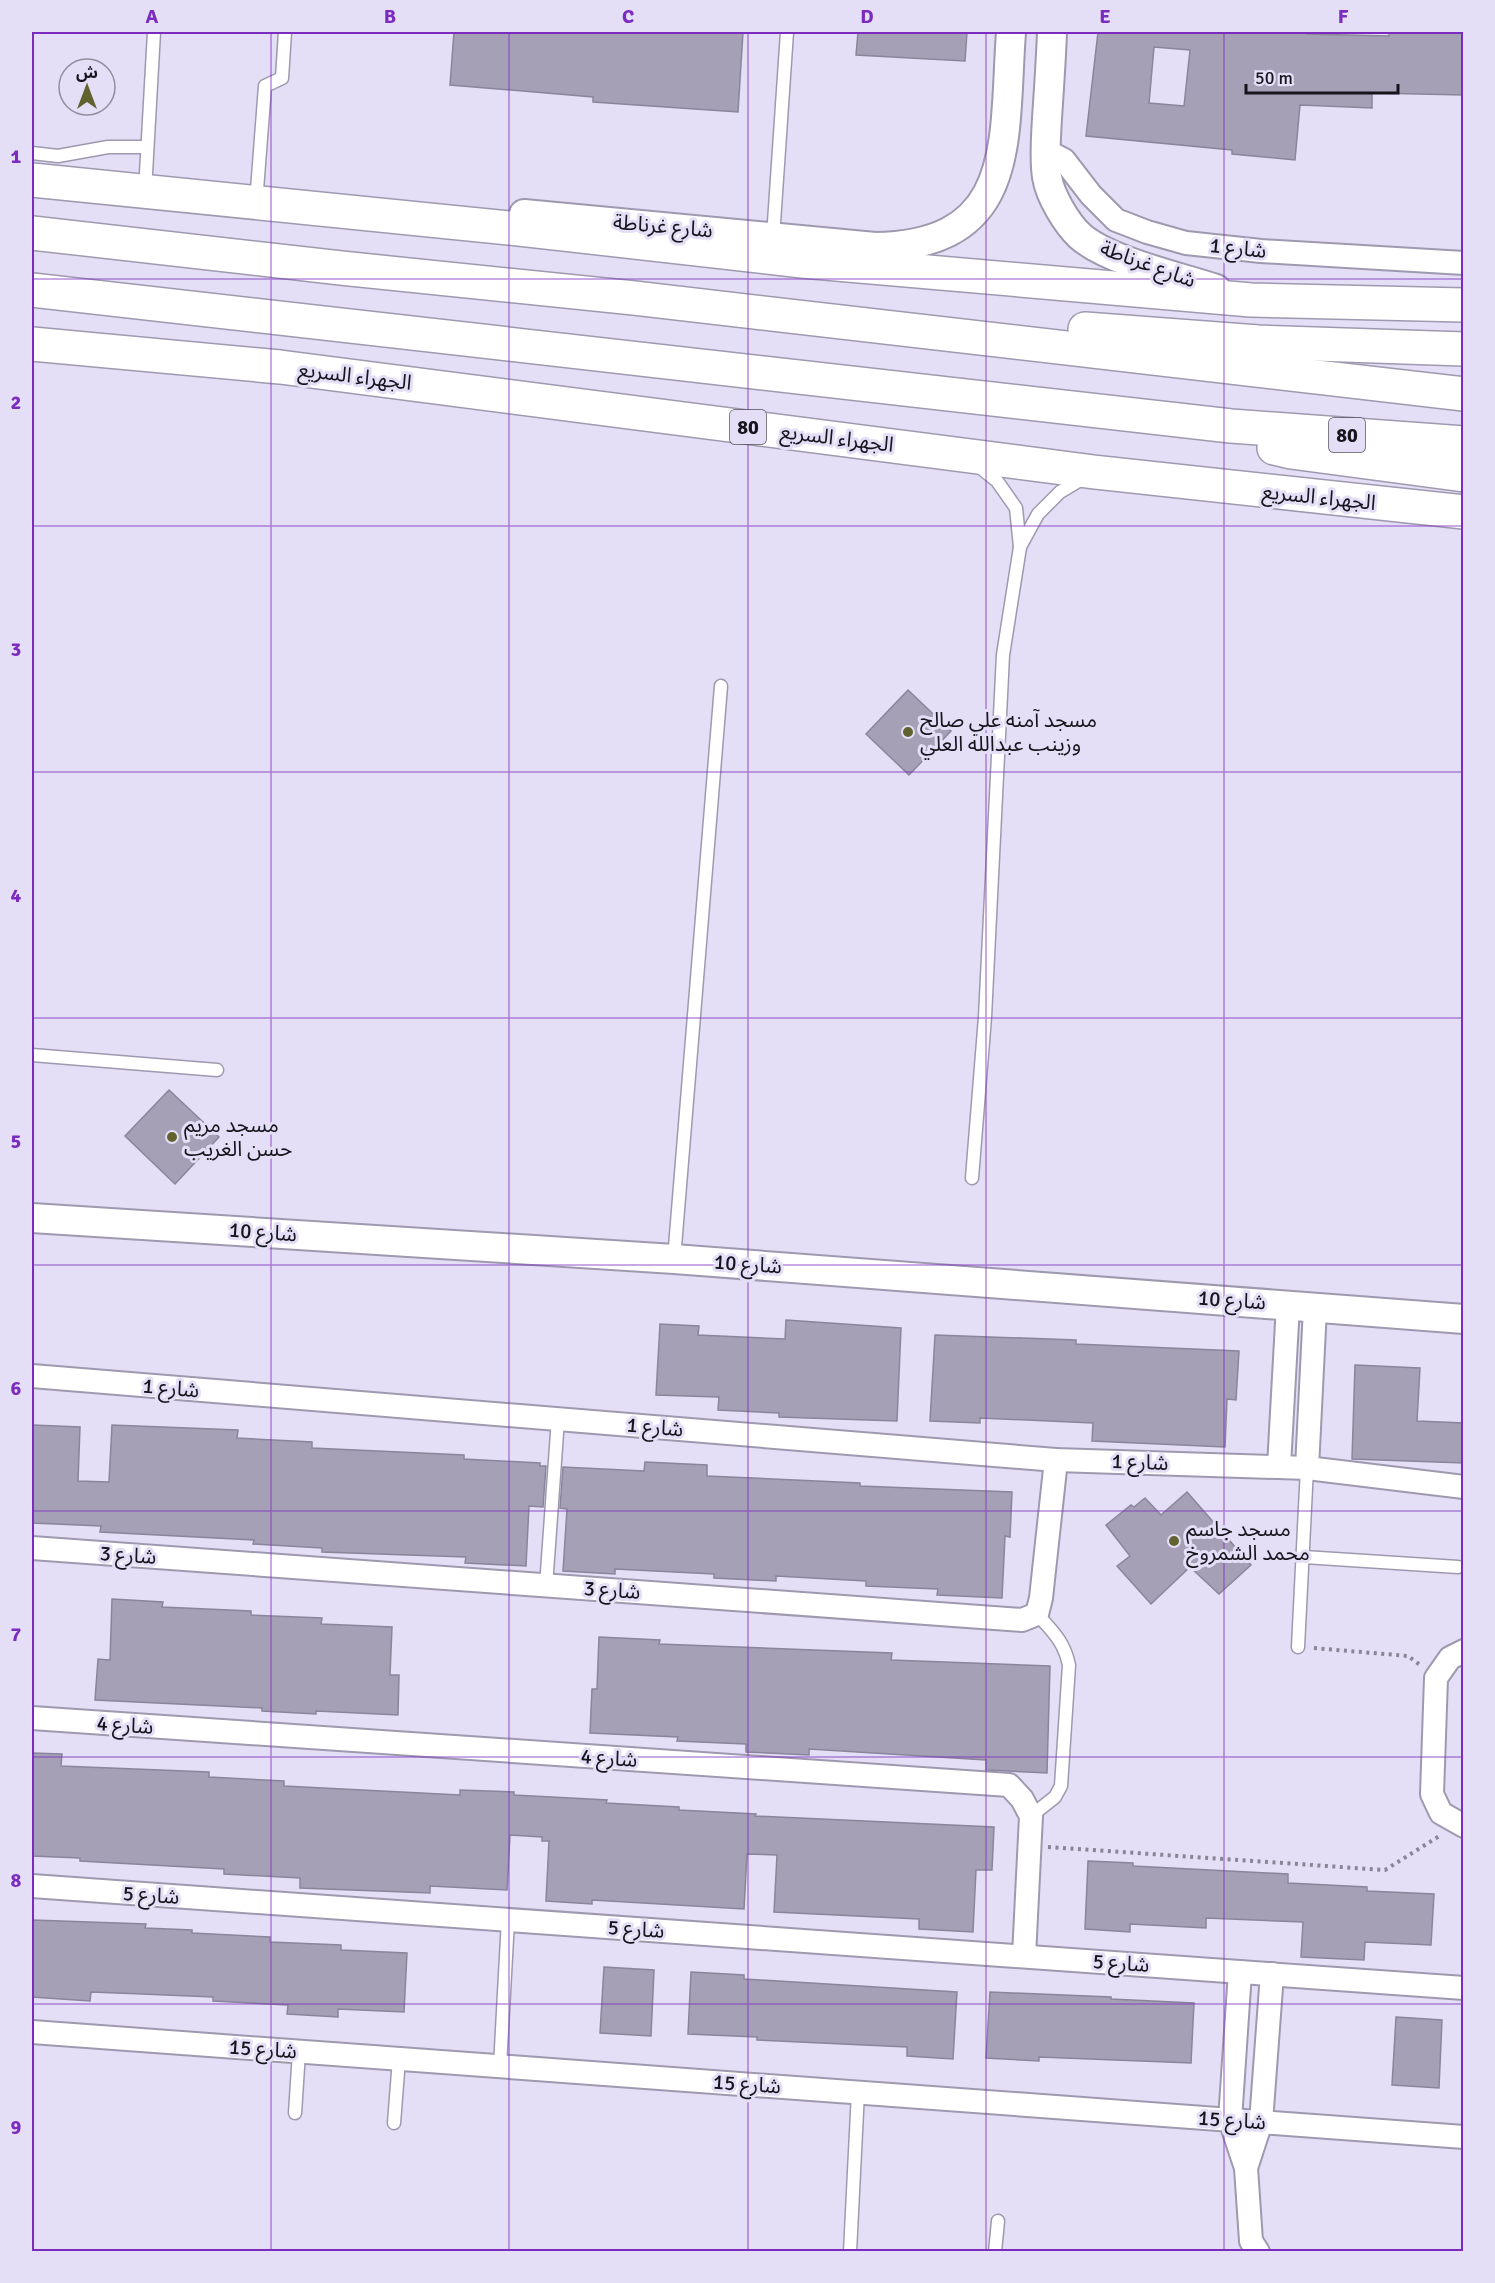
<svg xmlns="http://www.w3.org/2000/svg" width="1495" height="2283" viewBox="0 0 1495 2283" font-family="Signika,'Noto Sans Arabic',sans-serif">
	<style>
		.building { fill: #a6a0b7; stroke: #8a859b; stroke-width: 1.5; fill-rule: evenodd }
		.lines { fill: none; stroke-linecap: round; stroke-linejoin: round }
		.service-casing { stroke: #9f99af; stroke-width: 15 }
		.minor-casing { stroke: #9f99af; stroke-width: 26 }
		.tertiary-casing { stroke: #9f99af; stroke-width: 32 }
		.primary-casing { stroke: #9f99af; stroke-width: 36 }
		.motorway-casing { stroke: #9f99af; stroke-width: 36 }
		.path { stroke: #898596; stroke-width: 4; stroke-dasharray: 3 4.5; stroke-linecap: butt }
		.service { stroke: #fff; stroke-width: 12 }
		.minor { stroke: #fff; stroke-width: 22 }
		.tertiary { stroke: #fff; stroke-width: 28 }
		.primary { stroke: #fff; stroke-width: 33 }
		.motorway { stroke: #fff; stroke-width: 33 }
		.grid { fill: none; stroke: #7b2cbf; stroke-width: 1.5; stroke-opacity: 0.55 }
		.poi-dot { fill: #62622f; stroke: #e4dff6; stroke-width: 2 }
		.labels { text-anchor: middle; stroke-width: 6; stroke-linejoin: round; paint-order: stroke }
		.shield { fill: #e4dff6; stroke: #54515d; stroke-width: 1.5 }
		.shield-label { font-size: 20px; font-weight: bold; fill: #16141c }
		.street-label { font-size: 21px; fill: #16141c; stroke: #e4dff6 }
		.poi-label { font-size: 21px; fill: #16141c; stroke: #e4dff6; text-anchor: start }
		.neatline { fill: none; stroke: #7b2cbf; stroke-width: 2 }
		.grid-label { font-size: 20px; text-anchor: middle; font-weight: bold; fill: #7b2cbf }
	</style>
	<rect width="100%" height="100%" fill="#e4dff6"/>
	<!-- building -->
	<g class="building">
		<path d="M454,32H743L738,112L593,102V97L450,85Z"/>
		<path d="M858,32H967L965,61L856,55Z"/>
		<path d="M1098,32H1307V34L1389,36V32H1464V95L1372,93V108L1300,105L1295,160L1232,154V150L1086,136ZM1154,47L1190,50L1184,106L1149,103Z"/>
		<path d="M908,690L951,731L909,775L866,734Z"/>
		<path d="M169,1090L219,1137L175,1184L125,1136Z"/>
		<path d="M786,1320L901,1328L897,1421L779,1417V1413L718,1410L719,1397L656,1395L660,1324L699,1326L698,1335L785,1339Z"/>
		<path d="M935,1335L1076,1340V1344L1239,1351L1236,1400L1227,1399L1225,1447L1092,1441L1093,1423L980,1418V1423L930,1421Z"/>
		<path d="M1355,1365L1420,1368L1417,1421L1464,1423V1463L1352,1459Z"/>
		<path d="M32,1425L80,1427L78,1481L109,1482L112,1425L238,1430L237,1438L312,1442V1448L464,1455V1459L540,1463V1466H546L543,1507L529,1506L526,1566L465,1563L466,1557L322,1552V1548L253,1544L254,1540L100,1532L101,1526L32,1523Z"/>
		<path d="M645,1462L707,1465V1476L860,1483V1486L1012,1492L1010,1537L1005,1536L1002,1598L937,1595L938,1589L866,1586V1581L776,1576V1581L714,1578V1574L615,1569V1574L563,1571L567,1509L560,1508L563,1467L644,1471Z"/>
		<path d="M1187,1492L1251,1565L1219,1594L1190,1567L1151,1604L1117,1566L1130,1556L1106,1525L1131,1505L1134,1507L1145,1498L1161,1515Z"/>
		<path d="M112,1599L163,1602L162,1607L251,1611V1615L322,1618L321,1624L392,1627L390,1675H399L398,1715L316,1711V1714L262,1711V1708L95,1700L98,1659L110,1660Z"/>
		<path d="M599,1637L660,1640L659,1644L892,1653L891,1660L1050,1666L1047,1773L986,1770V1760L809,1749V1755L746,1752V1744L677,1741L678,1737L590,1733L592,1689H597Z"/>
		<path d="M32,1753L62,1754L61,1766L209,1772V1777L284,1781V1786L460,1795V1790L514,1792V1795L607,1800L606,1803L679,1807V1810L756,1814L755,1816L994,1827L992,1870H976L973,1932L919,1929V1919L774,1912L777,1855L747,1854L744,1909L592,1900V1904L546,1901L549,1841H542V1837L510,1835L507,1890L430,1886V1893L300,1888V1878L224,1874V1869L80,1861V1858L32,1856Z"/>
		<path d="M1088,1861L1133,1863V1866L1288,1874V1883L1367,1887V1891L1434,1894L1431,1945L1365,1942L1364,1960L1301,1957L1303,1922L1206,1918V1928L1130,1924V1932L1085,1929Z"/>
		<path d="M32,1920L146,1924L145,1928L192,1930V1933L270,1937V1942L341,1945V1950L407,1953L404,2012L338,2009V2017L287,2014L288,2005L213,2001V1997L142,1994L91,1992L90,2001L32,1997Z"/>
		<path d="M604,1967L654,1970L651,2036L600,2033Z"/>
		<path d="M691,1972L744,1975V1979L957,1992L953,2059L907,2056V2047L757,2040V2037L688,2034Z"/>
		<path d="M990,1992L1111,1997V1999L1194,2003L1191,2063L1039,2057V2061L986,2058Z"/>
		<path d="M1396,2017L1442,2020L1439,2088L1392,2085Z"/>
	</g>
	<g class="lines">
		<defs>
			<g id="service">
				<path d="M32,153L58,156L108,147H147"/>
				<path d="M257,190L265,86L282,78L285,32"/>
				<path d="M145,191L154,32"/>
				<path d="M773,237L787,32"/>
				<path d="M1020,547L1038,514L1060,492L1085,477"/>
				<path d="M32,1055L217,1070"/>
				<path d="M972,1178L985,1017L1003,655L1020,547L1016,508L997,481L977,465"/>
				<path d="M674,1259L721,686"/>
				<path d="M1304,1557L1458,1567"/>
				<path d="M546,1586L558,1419"/>
				<path d="M1298,1647L1307,1468"/>
				<path d="M1031,1816L1055,1797L1061,1786L1069,1665C1064,1641 1052,1631 1037,1614"/>
				<path d="M500,2066L508,1920"/>
				<path d="M295,2113L299,2052"/>
				<path d="M394,2123L399,2059"/>
				<path d="M850,2252L858,2092"/>
				<path d="M995,2252L998,2221"/>
			</g>
			<g id="minor">
				<path d="M1045,150L1064,160L1091,195L1116,220L1147,232L1186,243L1261,251L1464,263"/>
				<path d="M32,1376L1056,1460L1307,1468L1464,1487"/>
				<path d="M1279,1466L1288,1305"/>
				<path d="M1307,1468L1315,1308"/>
				<path d="M32,1548L1022,1620L1037,1614L1041,1598L1056,1460"/>
				<path d="M1464,1651L1450,1658L1436,1678L1432,1794L1441,1813L1464,1826"/>
				<path d="M32,1718L1009,1785L1022,1799L1031,1816L1024,1956"/>
				<path d="M32,1886L1464,1988"/>
				<path d="M1240,1972L1230,2120L1246,2168L1251,2241L1258,2252"/>
				<path d="M32,2032L1464,2137"/>
				<path d="M1246,2168L1261,2122L1272,1974"/>
			</g>
			<g id="tertiary">
				<path d="M1052,32C1051,60 1049,89 1047,118C1046,138 1044,158 1047,177C1050,196 1067,224 1080,236C1108,261 1180,277 1216,289"/>
				<path d="M524,214L875,247C1019,245 1003,140 1011,32"/>
				<path d="M32,1218L674,1259L1464,1319"/>
			</g>
			<g id="primary">
				<path d="M32,180L519,229L802,261L1251,300L1464,305"/>
				<path d="M32,344L280,367L1094,472L1464,512"/>
			</g>
			<g id="motorway">
				<path d="M32,233L341,268L634,298L1464,394"/>
				<path d="M32,290L1231,426L1464,443"/>
				<path d="M1085,329L1258,342L1464,349"/>
				<path d="M1274,448L1291,452L1464,475"/>
			</g>
		</defs>
		<!-- service casing -->
		<use href="#service" class="service-casing"/>
		<!-- minor casing -->
		<use href="#minor" class="minor-casing"/>
		<!-- tertiary casing -->
		<use href="#tertiary" class="tertiary-casing"/>
		<!-- primary casing -->
		<use href="#primary" class="primary-casing"/>
		<!-- motorway casing -->
		<use href="#motorway" class="motorway-casing"/>
		<!-- path -->
		<g class="path">
			<path d="M1314,1648L1408,1656L1420,1665"/>
			<path d="M1048,1847L1385,1870L1441,1835"/>
		</g>
		<!-- service -->
		<use href="#service" class="service"/>
		<!-- minor -->
		<use href="#minor" class="minor"/>
		<!-- tertiary -->
		<use href="#tertiary" class="tertiary"/>
		<!-- primary -->
		<use href="#primary" class="primary"/>
		<!-- motorway -->
		<use href="#motorway" class="motorway"/>
	</g>
	<!-- grid -->
	<path class="grid" d="M271,32V2252M509,32V2252M748,32V2252M986,32V2252M1224,32V2252M32,279H1464M32,526H1464M32,772H1464M32,1018H1464M32,1265H1464M32,1511H1464M32,1757H1464M32,2004H1464"/>
	<!-- markers -->
	<g class="poi-dot">
		<circle cx="908" cy="732" r="6"/>
		<circle cx="172" cy="1137" r="6"/>
		<circle cx="1174" cy="1541" r="6"/>
	</g>
	<g class="labels">
		<!-- shield labels -->
		<g class="shield">
			<rect x="730" y="410" width="36" height="34" rx="4.5"/>
			<rect x="1329" y="418" width="36" height="34" rx="4.5"/>
		</g>
		<g class="shield-label">
			<text x="748" y="434">80</text>
			<text x="1347" y="442">80</text>
		</g>
		<!-- street labels -->
		<g class="street-label">
			<text transform="translate(663 226) rotate(5)" y="7">شارع غرناطة</text>
			<text transform="translate(1238 248) rotate(6)" y="7">شارع 1</text>
			<text transform="translate(1148 264) rotate(20)" y="7">شارع غرناطة</text>
			<text transform="translate(355 376) rotate(7)" y="7">الجهراء السريع</text>
			<text transform="translate(837 438) rotate(7)" y="7">الجهراء السريع</text>
			<text transform="translate(1319 497) rotate(6)" y="7">الجهراء السريع</text>
			<text transform="translate(263 1232) rotate(4)" y="7">شارع 10</text>
			<text transform="translate(748 1264) rotate(4)" y="7">شارع 10</text>
			<text transform="translate(1232 1300) rotate(4)" y="7">شارع 10</text>
			<text transform="translate(171 1388) rotate(5)" y="7">شارع 1</text>
			<text transform="translate(655 1427) rotate(5)" y="7">شارع 1</text>
			<text transform="translate(1140 1462) rotate(2)" y="7">شارع 1</text>
			<text transform="translate(128 1555) rotate(4)" y="7">شارع 3</text>
			<text transform="translate(612 1590) rotate(4)" y="7">شارع 3</text>
			<text transform="translate(125 1725) rotate(4)" y="7">شارع 4</text>
			<text transform="translate(609 1758) rotate(4)" y="7">شارع 4</text>
			<text transform="translate(151 1895) rotate(4)" y="7">شارع 5</text>
			<text transform="translate(636 1929) rotate(4)" y="7">شارع 5</text>
			<text transform="translate(1121 1963) rotate(4)" y="7">شارع 5</text>
			<text transform="translate(263 2049) rotate(4)" y="7">شارع 15</text>
			<text transform="translate(747 2084) rotate(4)" y="7">شارع 15</text>
			<text transform="translate(1232 2120) rotate(4)" y="7">شارع 15</text>
		</g>
		<!-- poi labels -->
		<g class="poi-label">
			<text x="920" y="727">مسجد آمنه علي صالح<tspan x="920" dy="24">وزينب عبدالله العلي</tspan></text>
			<text x="184" y="1132">مسجد مريم<tspan x="184" dy="24">حسن الغريب</tspan></text>
			<text x="1186" y="1536">مسجد جاسم<tspan x="1186" dy="24">محمد الشمروخ</tspan></text>
		</g>
	</g>
	<!-- border -->
	<rect width="1495" height="2283" fill="none" stroke="#e4dff6" stroke-width="66"/>
	<!-- north arrow -->
	<g transform="translate(87 87)"><circle r="28" fill="#e4dff6" stroke="#928e9f" stroke-width="1.5"/>
	<path d="M0-4.5L10 22L0 15L-10 22Z" fill="#62622f"/>
	<text y="-9" font-size="16" font-weight="bold" text-anchor="middle" fill="#16141c">ش</text>
	</g>
	<!-- scale -->
	<path d="M1246 84v9h152v-9" fill="none" stroke="#16141c" stroke-width="3"/>
	<text x="1255" y="84" font-size="18" fill="#16141c" stroke="#e4dff6" stroke-width="4.5" paint-order="stroke">50 m</text>
	<rect x="33" y="33" width="1429" height="2217" class="neatline"/>
	<g class="grid-label">
		<text x="152" y="23">A</text>
		<text x="390" y="23">B</text>
		<text x="628" y="23">C</text>
		<text x="867" y="23">D</text>
		<text x="1105" y="23">E</text>
		<text x="1343" y="23">F</text>
		<text x="16" y="163">1</text>
		<text x="16" y="409">2</text>
		<text x="16" y="656">3</text>
		<text x="16" y="902">4</text>
		<text x="16" y="1148">5</text>
		<text x="16" y="1395">6</text>
		<text x="16" y="1641">7</text>
		<text x="16" y="1887">8</text>
		<text x="16" y="2134">9</text>
	</g>
</svg>
